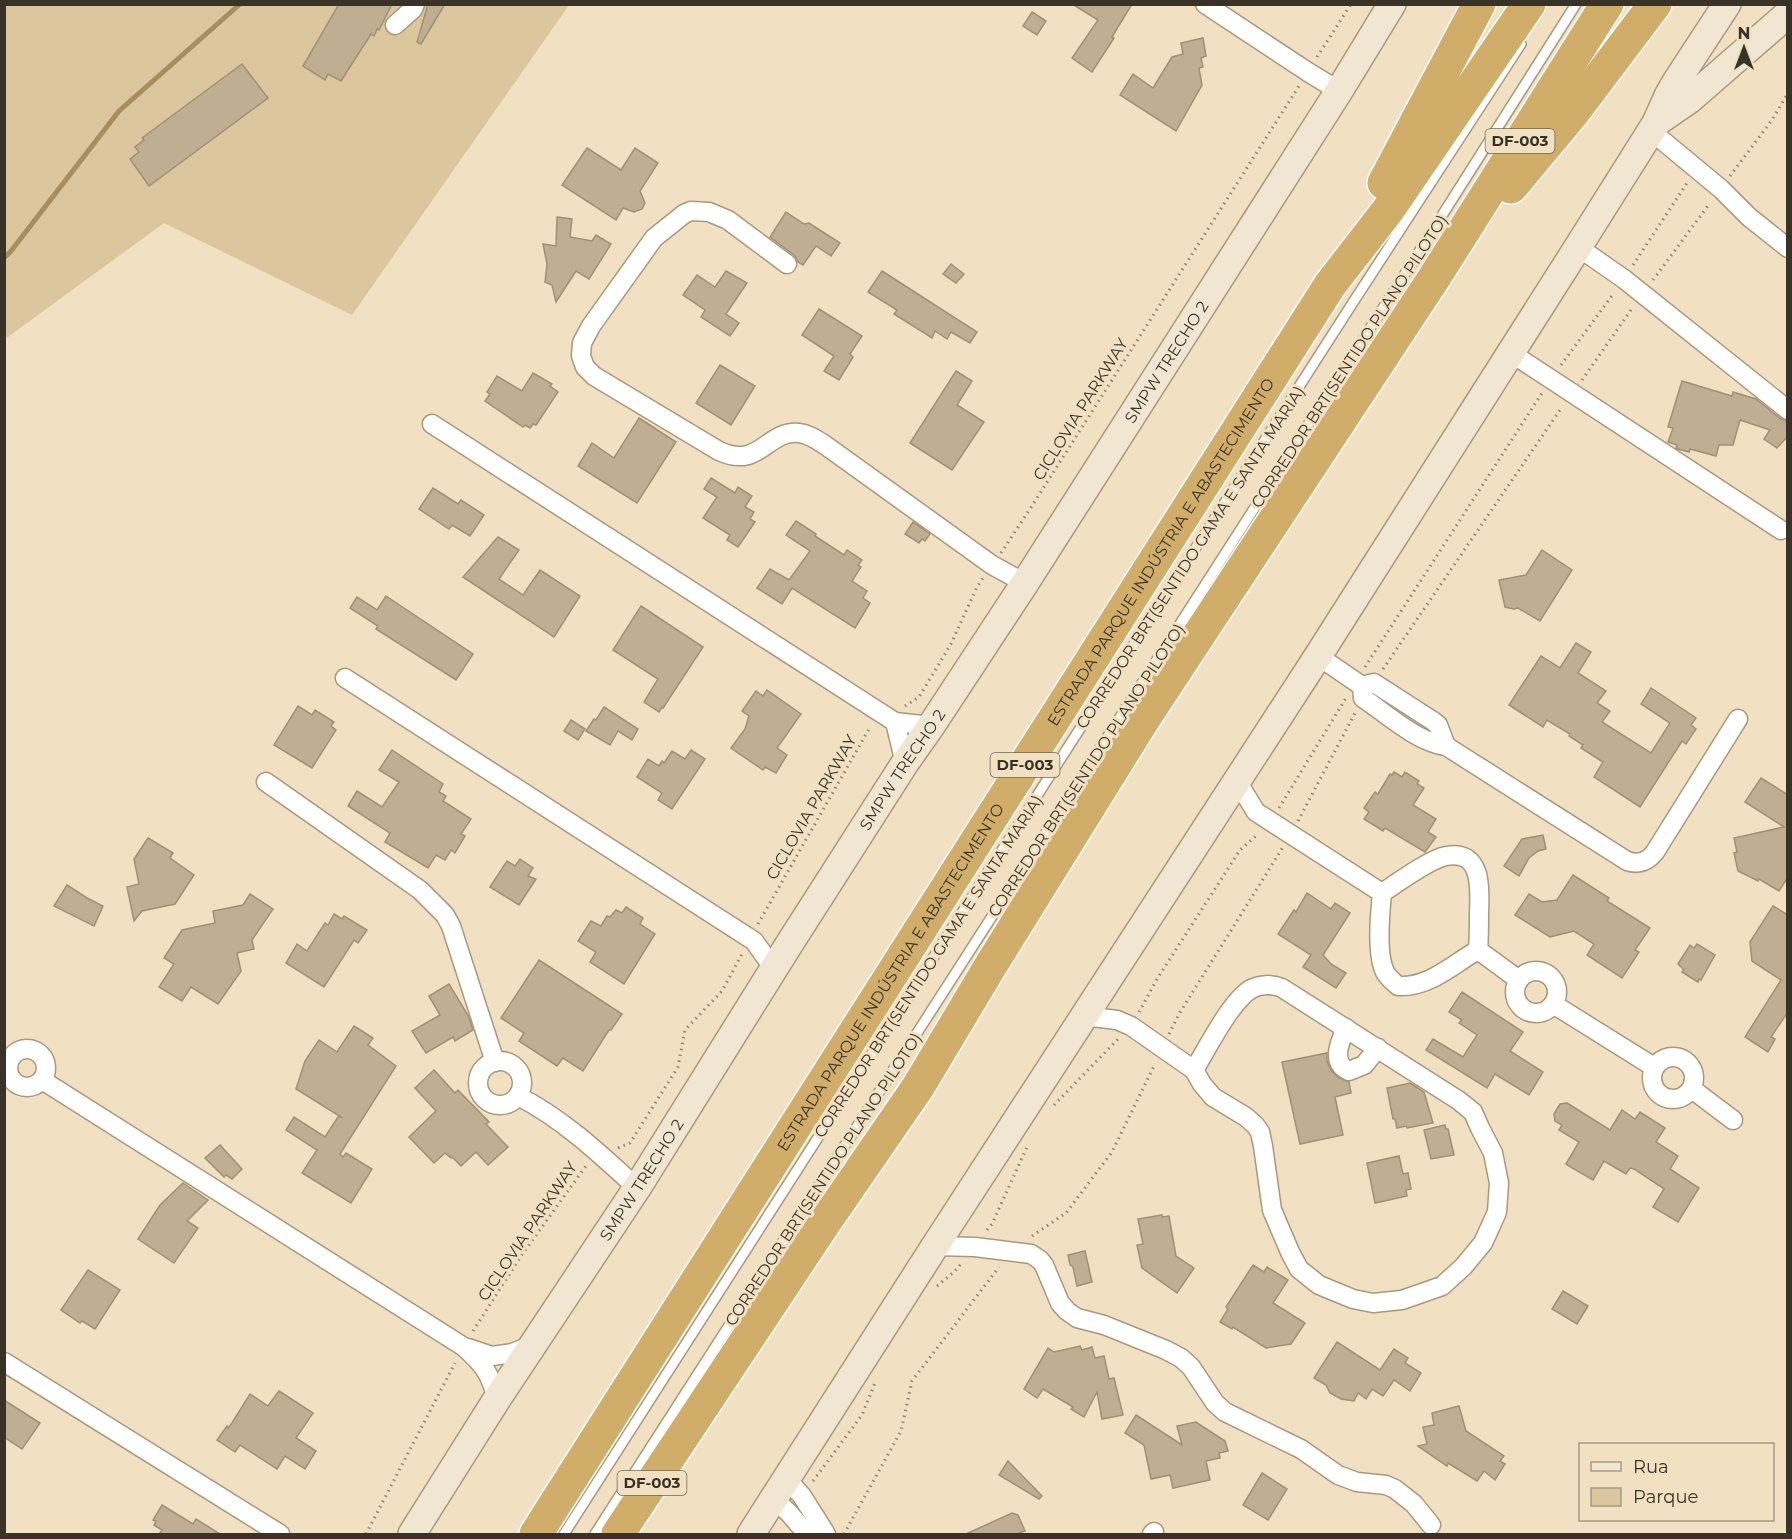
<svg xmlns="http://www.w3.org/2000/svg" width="1792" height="1539" viewBox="0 0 1792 1539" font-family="Montserrat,sans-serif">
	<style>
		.green { fill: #dcc69d }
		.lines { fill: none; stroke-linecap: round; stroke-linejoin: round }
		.stream { stroke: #a78e61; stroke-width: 5 }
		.building { fill: #bfae91; stroke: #a09074; stroke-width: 1.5 }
		.lane-casing { stroke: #a9997c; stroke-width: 12 }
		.street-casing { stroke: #a9997c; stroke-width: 21 }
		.secondary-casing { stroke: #a9997c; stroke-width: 30 }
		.highway-casing { stroke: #fff; stroke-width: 36 }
		.path { stroke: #8f8470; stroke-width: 3; stroke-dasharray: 1.5 4.5; stroke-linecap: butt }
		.lane { stroke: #fff; stroke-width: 9 }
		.street { stroke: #fff; stroke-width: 18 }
		.secondary { stroke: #f1e6d2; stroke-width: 27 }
		.highway { stroke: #d1ad6a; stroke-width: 33 }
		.labels { text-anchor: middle; stroke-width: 6; stroke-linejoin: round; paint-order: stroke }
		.shield { fill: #f1e0c2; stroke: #706756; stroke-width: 1.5 }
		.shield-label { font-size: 15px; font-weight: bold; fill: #393327 }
		.street-label { font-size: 16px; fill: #393327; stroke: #f1e0c2 }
	</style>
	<rect width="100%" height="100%" fill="#f1e0c2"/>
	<!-- green -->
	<path class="green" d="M5,5H569L352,315L164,223L5,339Z"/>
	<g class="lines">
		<!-- stream -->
		<path class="stream" d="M4,258L11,251L119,111L240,4"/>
	</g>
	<!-- building -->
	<g class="building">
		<path d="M339,4H392L379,30L377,29L374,36L371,34L341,81L328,74L325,80L303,66Z"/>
		<path d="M428,4H445L421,44L417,42Z"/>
		<path d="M1072,4H1132L1112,37L1114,38L1092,72L1072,58L1098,20Z"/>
		<path d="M1032,12L1046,21L1037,35L1023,26Z"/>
		<path d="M1203,38L1206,56L1201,58L1203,67L1199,68L1202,85L1176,131L1120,95L1133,74L1153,88L1172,57L1183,54L1181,43Z"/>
		<path d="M242,64L268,98L149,186L130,159L139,152L135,147L144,140L142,138Z"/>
		<path d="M587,148L621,170L635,148L658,163L640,191L645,203L642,209L634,212L623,208L616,220L562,185Z"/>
		<path d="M786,212L804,224L809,223L840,243L831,256L816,246L803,265L798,262L794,255L770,237Z"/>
		<path d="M557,217L572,219L570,237L592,241L596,235L611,244L589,279L576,271L556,302L552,285L545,282L547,264L543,244L556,246Z"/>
		<path d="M951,264L964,274L956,283L943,274Z"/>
		<path d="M726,271L747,283L726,314L739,323L730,336L701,317L705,310L683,295L697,275L715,287Z"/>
		<path d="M882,271L977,332L970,343L951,332L947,339L935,331L932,338L894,314L897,310L868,292Z"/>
		<path d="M819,309L862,336L850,354L853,357L839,380L824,371L834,356L802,335Z"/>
		<path d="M720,365L755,386L731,425L696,403Z"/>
		<path d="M956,371L972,381L957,405L984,422L952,470L910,443Z"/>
		<path d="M533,373L552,384L550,386L558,392L536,425L533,424L530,428L525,425L523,427L485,401L490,394L487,392L497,376L522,391Z"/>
		<path d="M1682,381L1732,396L1733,392L1756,399L1781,419L1788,421V436L1777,448L1764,439L1770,430L1740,420L1733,445H1719L1716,456L1690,449L1689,452L1678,449L1676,448L1677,445L1668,442L1673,428L1668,427Z"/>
		<path d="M639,418L676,442L637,503L578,466L592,443L614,458Z"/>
		<path d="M711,478L735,493L738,487L752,496L745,507L754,512L750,519L755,522L738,547L727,540L730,535L703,518L717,497L704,489Z"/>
		<path d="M433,488L458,504L461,500L484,515L470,536L452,525L449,529L419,509Z"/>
		<path d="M796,521L816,534L815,536L844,555L847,550L862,560L858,565L861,567L852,581L867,591L863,598L870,603L855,628L792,588L782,604L757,588L770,569L789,580L810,551L786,535Z"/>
		<path d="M913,522L930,534L925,541L922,539L919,543L905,534Z"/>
		<path d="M498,537L519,550L499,579L523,595L540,570L580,596L554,637L463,577Z"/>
		<path d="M1542,550L1572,570L1540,621L1518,608L1514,609L1505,607L1499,580L1526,575Z"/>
		<path d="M386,596L473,654L456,680L376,629L378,626L350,608L357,597L377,610Z"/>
		<path d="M641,606L703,647L663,708L662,707L659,712L644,702L658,679L613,650Z"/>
		<path d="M1576,643L1591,652L1578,673L1606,691L1597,703L1610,711L1602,722L1651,753L1670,723L1641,704L1651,688L1696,718L1691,725L1696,729L1686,744L1682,741L1640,807L1594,777L1603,762L1581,748L1583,745L1569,736L1570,734L1547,720L1543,727L1509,705L1541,656L1560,668Z"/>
		<path d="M767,690L801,714L777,748L787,755L776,773L765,767L763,770L731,748L745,729L749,716L742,711L756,691L763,696Z"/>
		<path d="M298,706L312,715L315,710L334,722L331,726L336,730L312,768L274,745Z"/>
		<path d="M604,707L638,729L632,740L618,731L610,745L586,731L594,719L596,720Z"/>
		<path d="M571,720L585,729L578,740L564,731Z"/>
		<path d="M392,750L443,784L439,792L446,796L443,801L471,819L461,834L465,836L455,853L451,850L445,860L436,855L428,868L385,842L390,833L348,806L357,791L382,807L399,782L379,770Z"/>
		<path d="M691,750L705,759L672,809L658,800L662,793L637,777L648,759L659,766L662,761L664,763L672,751L685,759Z"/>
		<path d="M1394,772L1402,777L1405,772L1419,781L1417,784L1424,788L1413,805L1436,819L1428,832L1436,837L1425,852L1385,828L1383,831L1364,819L1369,812L1364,808L1375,792L1378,794L1390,774L1392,775Z"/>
		<path d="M1761,778L1788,795V877L1779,891L1759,879L1758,881L1738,871L1734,853L1737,852L1734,838L1784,827L1745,802Z"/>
		<path d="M1543,835L1546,849L1538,851L1529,858L1519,876L1504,866L1522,839Z"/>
		<path d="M148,838L173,853L170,858L194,875L175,904L142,911L134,921L127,887L139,884L134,859Z"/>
		<path d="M520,859L533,868L528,876L536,879L519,905L490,887L507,861L515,866Z"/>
		<path d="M1573,875L1609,898L1607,901L1650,928L1635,950L1639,952L1622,978L1587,955L1594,944L1574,931L1550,937L1515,915L1529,894L1542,902L1557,900Z"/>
		<path d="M67,885L87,898L103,906L94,926L54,906Z"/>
		<path d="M1307,893L1331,909L1335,903L1350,913L1323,955L1331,964L1346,973L1336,988L1303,967L1311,955L1278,934L1294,910L1296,912Z"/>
		<path d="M250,894L273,909L252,940L254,949L237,953L241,971L218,1004L191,987L182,1001L159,987L174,964L164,958L182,930L215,923L213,911L243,905Z"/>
		<path d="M1773,906L1788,915V1012L1771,1037L1775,1039L1768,1052L1745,1037L1781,980L1752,961L1750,942Z"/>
		<path d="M626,907L643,918L640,924L655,934L624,984L590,962L596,952L578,941L591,921L601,926L607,916L610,917L616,910L622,913Z"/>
		<path d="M334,914L342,919L344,916L367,930L358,943L354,940L324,987L286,963L297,944L307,951L325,923L328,925Z"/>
		<path d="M1697,944L1715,955L1701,980L1699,979L1698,982L1682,972L1684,970L1678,964L1690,945L1694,948Z"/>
		<path d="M539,960L622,1014L611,1030H609L583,1071L563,1058L557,1066L519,1041L524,1033L501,1018Z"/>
		<path d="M449,984L469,1017L473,1030L455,1041L453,1037L426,1053L412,1031L440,1015L429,996Z"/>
		<path d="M1462,992L1523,1032L1510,1051L1543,1072L1529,1095L1495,1074L1487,1088L1426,1050L1433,1039L1463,1057L1477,1035L1459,1023L1462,1020L1449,1012Z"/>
		<path d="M354,1026L373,1038L368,1045L396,1066L340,1154L343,1157L346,1153L372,1169L351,1203L302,1173L317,1150L286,1130L294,1117L325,1137L338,1117H341L296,1089L305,1061L319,1040L337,1052Z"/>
		<path d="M1327,1053V1061L1331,1070L1338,1077L1349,1082L1351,1093L1335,1097L1343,1135L1300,1144L1282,1062Z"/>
		<path d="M434,1070L455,1093L458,1090L489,1122L486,1124L508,1147L488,1165L476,1152L461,1166L452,1157L451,1158L445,1153L434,1163L409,1137L436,1111L415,1088Z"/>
		<path d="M1410,1083L1424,1092L1433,1123L1407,1128L1406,1126L1397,1128L1395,1119H1393L1387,1088Z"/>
		<path d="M1567,1103L1610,1130L1622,1110L1635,1119L1640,1112L1665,1128L1656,1142L1678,1156L1670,1169L1699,1188L1678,1222L1653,1207L1664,1189L1634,1169L1630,1168L1626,1174L1604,1161L1593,1180L1567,1165L1566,1164L1579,1142L1559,1130L1562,1125L1555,1121L1554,1114L1560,1104Z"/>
		<path d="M1445,1125L1446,1129H1448L1454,1155L1431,1159L1424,1130Z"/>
		<path d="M220,1145L242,1169L232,1179L226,1175L224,1177L205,1158Z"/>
		<path d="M1399,1156L1403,1174L1408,1173L1411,1189L1406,1190L1407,1196L1375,1203L1367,1163Z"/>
		<path d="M183,1183L208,1200L187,1221L198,1228L174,1263L138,1239L160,1205Z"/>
		<path d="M1162,1215V1217L1169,1216L1176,1256L1194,1268L1177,1293L1142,1268L1137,1245L1143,1244L1138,1219Z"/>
		<path d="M1085,1251L1092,1282L1077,1286L1073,1267L1070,1265L1068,1255Z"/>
		<path d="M1253,1265L1264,1272L1267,1267L1288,1280L1273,1303L1305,1323L1291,1344L1266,1348L1233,1327L1232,1329L1220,1322L1228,1309L1226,1307Z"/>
		<path d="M88,1270L120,1290L95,1329L82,1321L80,1323L61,1310Z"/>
		<path d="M1563,1291L1588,1306L1577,1324L1552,1309Z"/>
		<path d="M1337,1342L1380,1370L1394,1349L1408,1358L1405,1363L1421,1373L1410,1391L1394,1380L1383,1396L1372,1389L1366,1399L1358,1393L1354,1401L1341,1399L1330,1393L1326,1385L1314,1378Z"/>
		<path d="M1080,1346L1082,1350L1092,1347L1095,1358L1104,1356L1109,1379L1114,1378L1123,1415L1102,1419L1097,1392L1084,1417L1071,1409L1073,1407L1043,1389L1037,1398L1024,1389L1048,1348L1054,1352Z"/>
		<path d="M279,1391L313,1413L296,1438L316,1451L305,1469L285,1456L277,1469L240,1445L235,1452L217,1440L227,1426L228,1428L232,1423L250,1394L268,1406Z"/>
		<path d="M4,1400L40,1423L22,1449L4,1437Z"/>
		<path d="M1459,1406L1466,1431L1504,1456L1500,1461L1505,1464L1495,1480L1484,1471L1477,1481L1448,1463L1447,1466L1418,1446L1427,1444L1423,1427L1434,1425L1432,1413Z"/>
		<path d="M1136,1415L1182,1445L1177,1426L1196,1422L1225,1441L1228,1451L1219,1453L1220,1458L1206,1461L1210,1480L1173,1488L1170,1475L1151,1479L1144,1445L1125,1433Z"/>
		<path d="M1008,1461L1042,1496L1039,1499L999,1475Z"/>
		<path d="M1262,1473L1287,1489L1268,1520L1243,1505Z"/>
		<path d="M162,1505L193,1524L196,1519L220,1534H159L162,1530L154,1525L156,1521L153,1520Z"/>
		<path d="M1012,1513L1018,1515L1025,1531L1016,1534H966Z"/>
	</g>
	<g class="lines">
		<defs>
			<g id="lane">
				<path d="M564,1534L1352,304L1521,44"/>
				<path d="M595,1534L1410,266L1576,4"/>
			</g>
			<g id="street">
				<path d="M1205,4L1308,72L1339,91"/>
				<path d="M395,25L413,9L415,4"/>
				<path d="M1651,131L1721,189L1749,217L1788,248"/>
				<path d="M1578,247L1624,279L1788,410"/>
				<path d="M787,264L728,220L709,212L691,211L684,214L654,238L591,326L582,343L581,356L585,367L594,376L719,451C760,470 766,430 799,433C809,434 817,440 825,445L992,565L1025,583"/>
				<path d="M1511,353L1781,530"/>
				<path d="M432,424L895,722L931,726"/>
				<path d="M1318,656L1362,686L1374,683L1433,721L1438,725L1446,746"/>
				<path d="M345,678L754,941L774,969"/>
				<path d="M1362,686L1363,698C1388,715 1417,742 1446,746L1627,861C1639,865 1647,862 1655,852L1738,719"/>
				<path d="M895,722L905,763"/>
				<path d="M1237,781L1256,812L1382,893"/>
				<path d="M266,782L420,890L445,915L451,926L495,1062"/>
				<path d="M1382,893C1397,883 1430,859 1446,856C1483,849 1480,890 1479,913C1479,926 1479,938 1478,950"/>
				<path d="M1382,893C1380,913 1376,954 1385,972C1388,978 1394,982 1398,986C1429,988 1453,964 1478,950"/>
				<path d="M1478,950L1519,980"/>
				<circle cx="1536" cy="992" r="21"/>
				<path d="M1553,1004L1654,1067"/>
				<path d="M1084,1016L1117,1020L1131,1026L1194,1070L1202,1084L1213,1097L1246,1117L1255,1125L1260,1132L1263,1146L1272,1210L1290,1252L1299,1269L1319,1285L1353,1299L1373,1303L1402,1300L1442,1286L1463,1267L1483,1243L1497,1212L1499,1183L1493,1153L1480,1128L1473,1112L1458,1100L1282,988C1272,984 1260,984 1251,989C1230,1002 1207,1049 1194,1070"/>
				<path d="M1346,1028C1340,1041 1330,1064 1349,1071L1364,1065L1378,1048"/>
				<circle cx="27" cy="1068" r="19"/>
				<circle cx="1673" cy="1078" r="21"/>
				<circle cx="500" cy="1083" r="22"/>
				<path d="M42,1080L464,1347C484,1365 490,1373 497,1399"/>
				<path d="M1692,1089L1733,1120"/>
				<path d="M518,1096C563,1119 600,1154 637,1188"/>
				<path d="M935,1246L975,1247L1031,1254L1040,1260L1044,1265L1060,1303L1067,1311L1077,1318L1104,1325L1166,1350L1181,1358L1191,1367L1215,1403L1225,1412L1301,1449L1338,1475L1357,1482L1386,1485L1395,1489L1414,1504L1431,1525"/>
				<path d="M468,1348L492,1356L512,1353L533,1345"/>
				<path d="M4,1362L280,1534"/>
				<path d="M786,1478L802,1496L826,1534"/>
				<path d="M774,1499L789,1513L807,1534"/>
				<path d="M1152,1534L1154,1532"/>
			</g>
			<g id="secondary">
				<path d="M1657,122L1689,100L1788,14"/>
				<path id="s1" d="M412,1534L497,1399L637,1188L788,946L905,763L931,726L1025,583L1339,91L1392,4"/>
				<path d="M751,1534L935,1246L1318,656L1578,247L1656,123L1668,96L1676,82L1727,4"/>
			</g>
			<g id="highway">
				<path d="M1384,183L1479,4"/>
				<path d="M1511,187L1572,114L1655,4"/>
				<path id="s2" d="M536,1534L1330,285L1388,210L1529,4"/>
				<path d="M618,1534L821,1228L918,1087L991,965L1143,720L1434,278L1607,4"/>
			</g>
		</defs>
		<!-- lane casing -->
		<use href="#lane" class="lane-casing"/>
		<!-- street casing -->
		<use href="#street" class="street-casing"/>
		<!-- secondary casing -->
		<use href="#secondary" class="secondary-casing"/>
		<!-- highway casing -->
		<use href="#highway" class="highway-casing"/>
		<!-- path -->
		<g class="path">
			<path d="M1317,57L1351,4"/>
			<path d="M1730,176L1772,120L1788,93"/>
			<path d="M1633,265L1687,183"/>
			<path d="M1653,280L1710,203"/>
			<path d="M1561,365L1614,293"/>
			<path d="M1582,380L1633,307"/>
			<path d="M1001,553L1030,509L1299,86"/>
			<path d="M1365,667L1542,393"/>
			<path d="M1383,669L1562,407"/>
			<path d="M905,706L919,697L951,644L977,587L983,578"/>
			<path d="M1279,808L1346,698"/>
			<path d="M1298,821L1355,713"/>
			<path d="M758,924L869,729L872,728"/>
			<path d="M1139,1012L1157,979L1240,850L1258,834"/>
			<path d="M1169,1034L1179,1014L1283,847"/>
			<path d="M1054,1105L1119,1038"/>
			<path d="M618,1148L630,1143L678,1067L685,1030L722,991L742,954"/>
			<path d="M987,1230L992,1224L1027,1147"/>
			<path d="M1032,1236L1066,1213L1112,1152L1155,1064"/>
			<path d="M937,1286L955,1271L961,1264"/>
			<path d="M473,1331L521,1256L586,1166"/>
			<path d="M813,1481L862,1415L875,1383"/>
			<path d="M366,1534L455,1363"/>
			<path d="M844,1534L901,1431L912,1381L999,1267"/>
		</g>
		<!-- lane -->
		<use href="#lane" class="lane"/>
		<!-- street -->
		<use href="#street" class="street"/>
		<!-- secondary -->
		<use href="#secondary" class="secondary"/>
		<!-- highway -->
		<use href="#highway" class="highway"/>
	</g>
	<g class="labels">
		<!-- shield labels -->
		<g class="shield">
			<rect x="1485.5" y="129" width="69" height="24" rx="4.5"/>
			<rect x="990.5" y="753" width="69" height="24" rx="4.5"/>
			<rect x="617.5" y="1471" width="69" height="24" rx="4.5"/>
		</g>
		<g class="shield-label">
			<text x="1520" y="146">DF-003</text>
			<text x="1025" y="770">DF-003</text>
			<text x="652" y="1488">DF-003</text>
		</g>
		<!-- street labels -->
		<g class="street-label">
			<text transform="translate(1349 361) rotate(-57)" y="6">CORREDOR BRT(SENTIDO PLANO PILOTO)</text>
			<text dy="6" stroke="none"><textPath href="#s1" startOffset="1394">SMPW TRECHO 2</textPath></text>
			<text transform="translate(1080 409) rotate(-58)" y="6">CICLOVIA PARKWAY</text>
			<text dy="6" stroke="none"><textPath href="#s2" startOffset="1164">ESTRADA PARQUE INDÚSTRIA E ABASTECIMENTO</textPath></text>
			<text transform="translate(1190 557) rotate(-57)" y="6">CORREDOR BRT(SENTIDO GAMA E SANTA MARIA)</text>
			<text dy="6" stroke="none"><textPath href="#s1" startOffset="908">SMPW TRECHO 2</textPath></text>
			<text transform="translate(1086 770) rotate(-57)" y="6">CORREDOR BRT(SENTIDO PLANO PILOTO)</text>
			<text transform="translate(811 807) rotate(-60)" y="6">CICLOVIA PARKWAY</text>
			<text transform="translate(928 966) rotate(-57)" y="6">CORREDOR BRT(SENTIDO GAMA E SANTA MARIA)</text>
			<text dy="6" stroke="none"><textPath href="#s2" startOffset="660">ESTRADA PARQUE INDÚSTRIA E ABASTECIMENTO</textPath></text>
			<text transform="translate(823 1179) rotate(-57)" y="6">CORREDOR BRT(SENTIDO PLANO PILOTO)</text>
			<text dy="6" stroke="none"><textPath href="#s1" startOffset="422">SMPW TRECHO 2</textPath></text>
			<text transform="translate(527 1231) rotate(-56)" y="6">CICLOVIA PARKWAY</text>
		</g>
	</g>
	<!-- border -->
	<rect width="1792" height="1539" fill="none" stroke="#393327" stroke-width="12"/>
	<!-- legend -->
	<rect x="1579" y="1443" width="195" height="78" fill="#f1e0c2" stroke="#a79b84" stroke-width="1.5"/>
	<rect x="1591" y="1462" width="30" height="9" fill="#f1e6d2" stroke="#a79b84" stroke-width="1.5"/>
	<text x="1633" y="1473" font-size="18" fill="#393327">Rua</text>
	<rect x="1591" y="1488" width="30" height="18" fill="#dcc69d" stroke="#a79b84" stroke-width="1.5"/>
	<text x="1633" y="1503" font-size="18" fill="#393327">Parque</text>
	<!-- north arrow -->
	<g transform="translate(1744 48)" stroke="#f1e0c2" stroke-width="4.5" paint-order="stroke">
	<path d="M0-4.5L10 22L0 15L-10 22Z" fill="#393327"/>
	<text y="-9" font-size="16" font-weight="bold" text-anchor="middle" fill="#393327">N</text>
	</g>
</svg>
